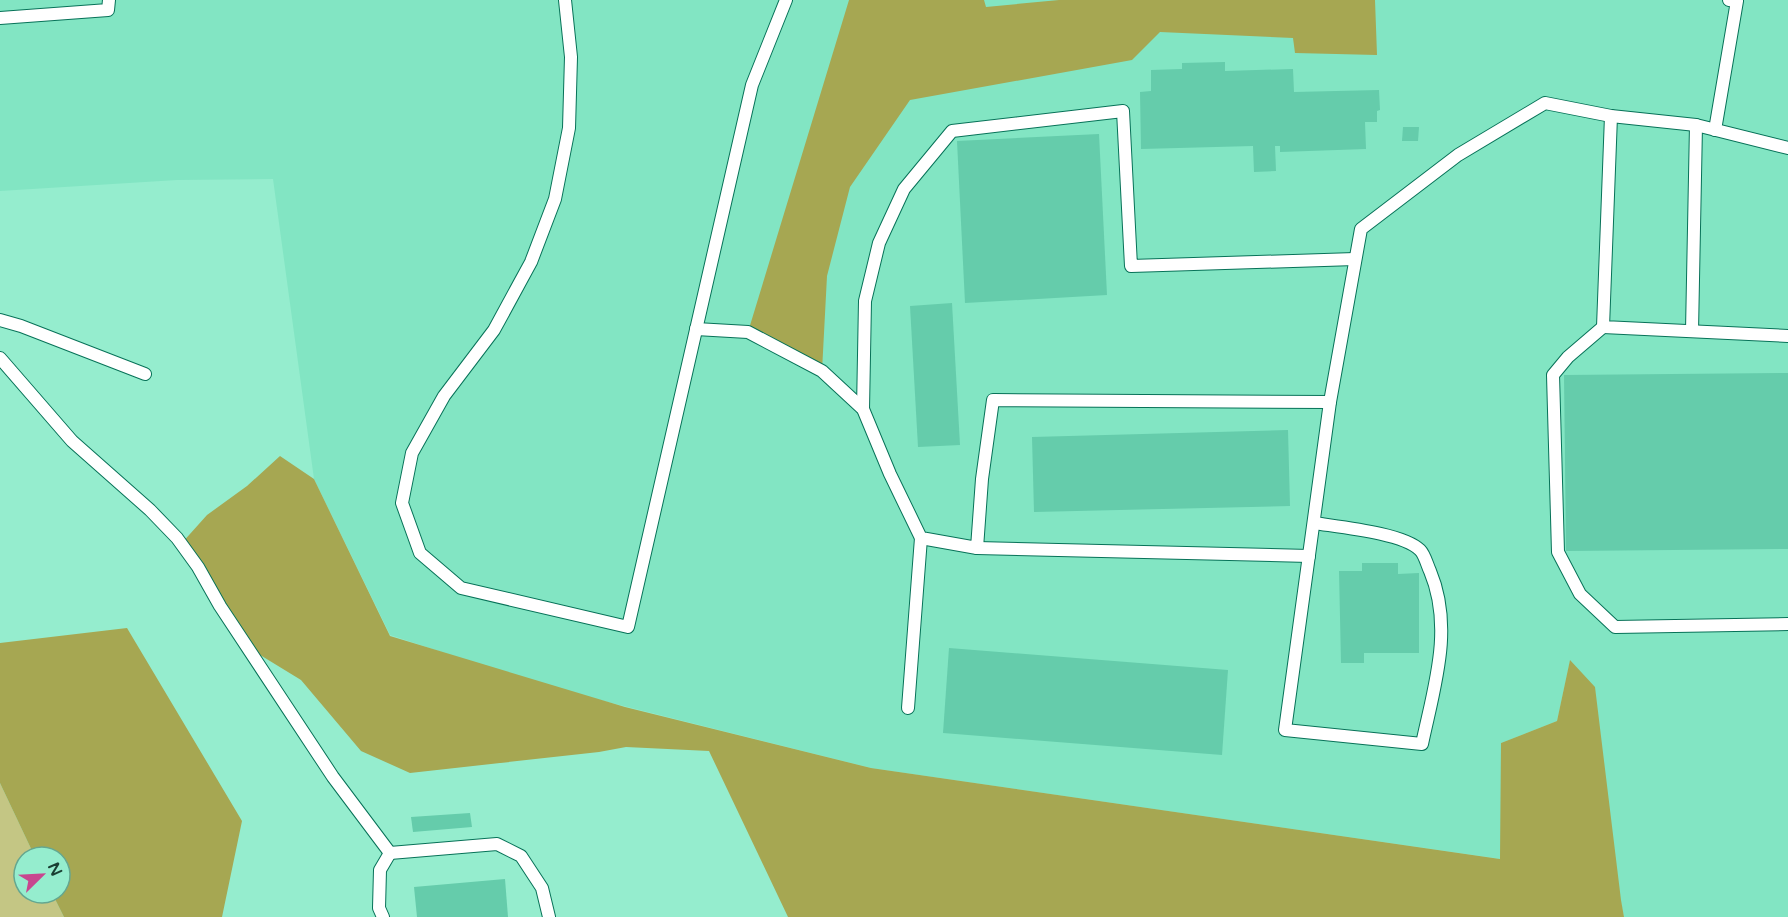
<svg xmlns="http://www.w3.org/2000/svg" width="1788" height="917" viewBox="0 0 1788 917" font-family="'Varela Round',sans-serif">
	<style>
		.built { fill: #82e5c3 }
		.green { fill: #c4c684 }
		.forest { fill: #a6a752 }
		.building { fill: #65ccab }
		.lines { fill: none; stroke-linecap: round; stroke-linejoin: round }
		.lane-casing { stroke: #077258; stroke-width: 14 }
		.lane { stroke: #fff; stroke-width: 12 }
	</style>
	<rect width="100%" height="100%" fill="#95edce"/>
	<!-- built -->
	<path class="built" d="M0,0H1788V917H1624L1570,661L1557,721L1501,743V859L871,768L548,687L390,635L314,479L273,179L177,180L0,191Z"/>
	<!-- green -->
	<path class="green" d="M0,783L35,857H24V893H52L64,917H0Z"/>
	<!-- forest -->
	<g class="forest">
		<path d="M849,0H984L986,7L1059,0H1375L1377,55L1295,53L1293,38L1160,32L1132,60L910,100L850,187L827,276L822,371L748,332Z"/>
		<path d="M280,456L314,479L390,636L625,707L871,768L1500,859L1501,743L1557,721L1570,660L1595,687L1621,900L1624,917H788L709,751L626,747L599,752L410,773L361,751L301,680L247,647L181,544L207,515L247,486Z"/>
		<path d="M127,628L242,821L222,917H64L52,893H60V857H35L0,783V643Z"/>
	</g>
	<!-- building -->
	<g class="building">
		<path d="M1225,62V71L1293,69L1294,92L1379,90L1380,110L1377,111V122H1365L1366,149L1280,152V146H1275L1276,171L1254,172L1253,146L1141,149L1140,92L1151,91V70L1182,69V63Z"/>
		<path d="M1403,127H1419L1418,141H1402Z"/>
		<path d="M1099,134L1107,295L965,303L957,141Z"/>
		<path d="M952,303L960,445L918,447L910,306Z"/>
		<path d="M1788,373V549L1566,551L1564,375Z"/>
		<path d="M1288,430L1290,506L1034,512L1032,437Z"/>
		<path d="M1362,563H1398V574L1419,573V653H1364V663H1341L1339,571H1362Z"/>
		<path d="M949,648L1228,670L1222,755L943,733Z"/>
		<path d="M470,813L472,827L413,832L411,817Z"/>
		<path d="M505,879L508,917H417L414,887Z"/>
	</g>
	<g class="lines">
		<defs>
			<g id="lane">
				<path d="M565,0L571,57L569,128L555,199L531,262L494,330L444,396L412,453L402,503L420,553L461,588L628,627L752,85L786,0"/>
				<path d="M0,18L108,10L109,0"/>
				<path d="M1611,116L1603,327L1788,336"/>
				<path d="M1715,130L1737,1L1729,0"/>
				<path d="M0,320L21,326L145,374"/>
				<path d="M1603,327L1568,357L1553,375L1558,552L1580,594L1615,627L1788,624"/>
				<path d="M696,329L748,332L822,371L863,409L890,474L921,538L977,548L982,479L993,400L1330,402"/>
				<path d="M1692,331L1696,125"/>
				<path d="M0,358L72,441L150,510L177,538L198,567L220,606L333,777L390,853"/>
				<path d="M863,409L865,301L879,243L904,189L952,131L1123,111L1131,266L1355,259"/>
				<path d="M1314,523C1339,527 1403,533 1420,550C1425,555 1427,565 1430,571C1454,628 1434,687 1422,744L1285,730L1330,402L1361,229L1458,155L1545,103L1611,116L1696,125L1788,148"/>
				<path d="M977,548L1309,556"/>
				<path d="M908,708L921,538"/>
				<path d="M390,853L497,844L521,856L542,888L549,917"/>
				<path d="M383,917L379,908L380,870L390,853"/>
			</g>
		</defs>
		<!-- lane casing -->
		<use href="#lane" class="lane-casing"/>
		<!-- lane -->
		<use href="#lane" class="lane"/>
	</g>
	<!-- north arrow -->
	<g transform="translate(42 875) rotate(66)"><circle r="28" fill="#95edce" stroke="#64a790" stroke-width="1.5"/>
	<path d="M0-4.5L10 22L0 15L-10 22Z" fill="#c8468f"/>
	<text y="-9" font-size="16" font-weight="bold" text-anchor="middle" fill="#1a3f33">N</text>
	</g>
</svg>
